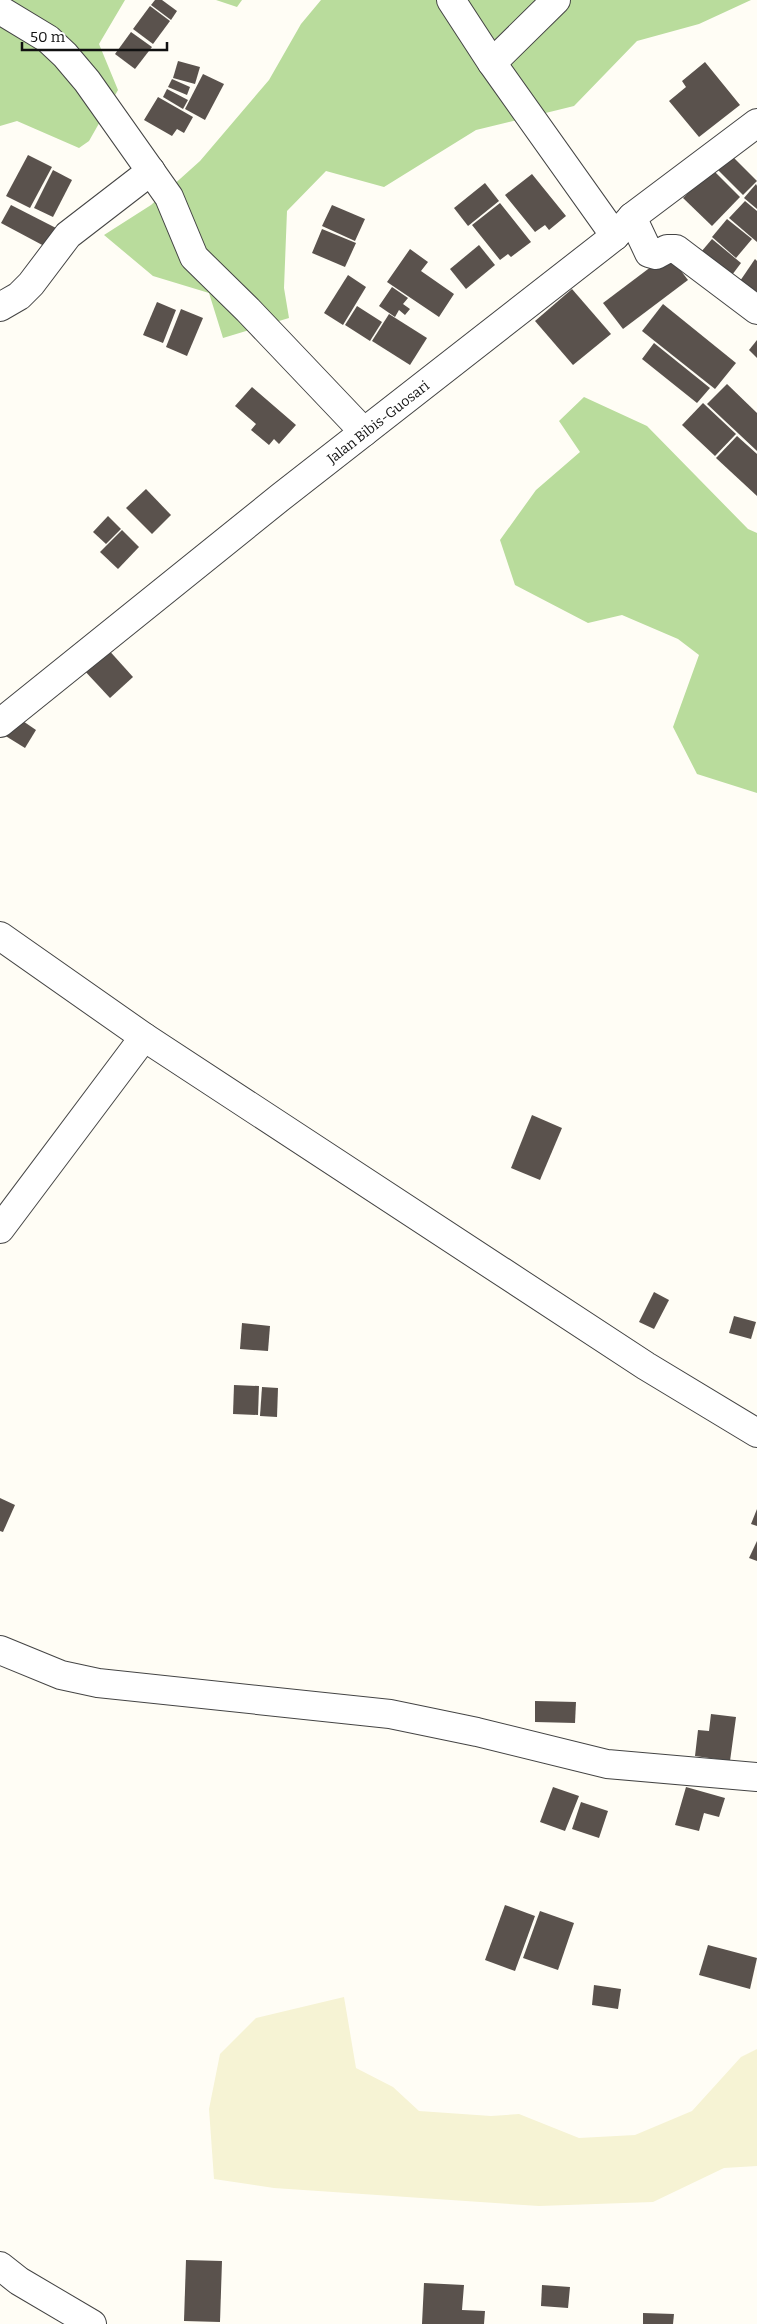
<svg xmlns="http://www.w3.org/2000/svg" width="757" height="2324" viewBox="0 0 757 2324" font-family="Bitter,serif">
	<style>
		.farmland { fill: #f6f3d4 }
		.forest { fill: #b9dc9c }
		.building { fill: #5a524d }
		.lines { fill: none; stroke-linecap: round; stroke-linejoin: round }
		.minor-casing { stroke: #444; stroke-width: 30 }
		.minor { stroke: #fff; stroke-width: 28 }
		.labels { text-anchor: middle; stroke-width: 5; stroke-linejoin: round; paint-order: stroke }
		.street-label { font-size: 14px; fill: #111; stroke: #fff }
	</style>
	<rect width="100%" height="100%" fill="#fffdf5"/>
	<!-- farmland -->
	<path class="farmland" d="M344,1997L356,2068L393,2087L419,2111L491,2116L519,2114L579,2138L635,2135L692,2111L741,2057L757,2049V2166L724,2168L653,2202L539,2206L274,2188L214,2179L209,2109L220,2054L256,2018Z"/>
	<!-- forest -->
	<g class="forest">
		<path d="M7,0H125L99,44L118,90L89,141L79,148L17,121L0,126V5Z"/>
		<path d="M216,0H242L237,7Z"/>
		<path d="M321,0H751L699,24L637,41L574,106L476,130L384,187L326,171L287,211L284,288L289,318L223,338L209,293L153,276L104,235L151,205L200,161L269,80L301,24Z"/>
		<path d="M584,397L647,426L748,529L757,533V793L697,774L673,727L699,655L678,639L622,615L588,623L515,585L500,540L536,490L580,452L559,421Z"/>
	</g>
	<!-- building -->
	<g class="building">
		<path d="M155,0H162L177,11L171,20L151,5Z"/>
		<path d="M150,6L170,21L153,44L133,29Z"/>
		<path d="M131,32L152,47L135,69L115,54Z"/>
		<path d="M178,61L200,67L195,84L173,78Z"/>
		<path d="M705,62L740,105L699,137L669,101L686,87L682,81Z"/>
		<path d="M203,74L224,84L205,120L185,109Z"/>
		<path d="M172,79L190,87L187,95L168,87Z"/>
		<path d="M167,89L188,100L183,109L163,97Z"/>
		<path d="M158,97L193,117L184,133L177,129L172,136L144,120Z"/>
		<path d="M729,153L757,181L743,195L715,167Z"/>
		<path d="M28,155L52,167L30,208L6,196Z"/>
		<path d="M712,169L740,197L712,226L683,198Z"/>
		<path d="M53,170L72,180L53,217L34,208Z"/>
		<path d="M532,174L566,216L549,230L545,225L535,232L505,195Z"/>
		<path d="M485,183L499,201L468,226L454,208Z"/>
		<path d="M756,184L757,186V209L744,198Z"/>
		<path d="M745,201L757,211V242L729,218Z"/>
		<path d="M500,203L531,242L511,257L508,254L500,260L472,225Z"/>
		<path d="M11,205L56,228L46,247L1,223Z"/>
		<path d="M332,205L365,219L355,241L322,226Z"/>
		<path d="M727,219L752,239L736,258L712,237Z"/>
		<path d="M322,229L356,243L345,267L312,253Z"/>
		<path d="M712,239L741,263L726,283L696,258Z"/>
		<path d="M479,245L495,265L466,289L450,269Z"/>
		<path d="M410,249L428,262L421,271L454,294L439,317L387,282Z"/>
		<path d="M668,254L688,280L623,329L603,303Z"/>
		<path d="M755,259L757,261V296L738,284Z"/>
		<path d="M348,275L366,287L343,325L324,313Z"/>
		<path d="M392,287L408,298L403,304L410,309L405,315L399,310L395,317L379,306Z"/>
		<path d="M572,289L611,334L573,365L535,321Z"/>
		<path d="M157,302L176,310L163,343L143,335Z"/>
		<path d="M663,304L736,363L715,389L642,331Z"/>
		<path d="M357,306L382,322L370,341L345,325Z"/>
		<path d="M181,309L203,318L187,356L166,347Z"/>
		<path d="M389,314L427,338L410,365L372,341Z"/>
		<path d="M757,340V358L749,350Z"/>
		<path d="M654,343L710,388L697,403L642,359Z"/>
		<path d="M727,384L757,413V451L707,404Z"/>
		<path d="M252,387L296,425L279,444L274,439L269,445L251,430L256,424L235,406Z"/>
		<path d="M703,403L736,434L715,456L682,425Z"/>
		<path d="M737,436L757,454V496L716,458Z"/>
		<path d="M146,489L171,515L152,534L126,508Z"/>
		<path d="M108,516L121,529L106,544L93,532Z"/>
		<path d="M122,530L139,547L118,569L100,552Z"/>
		<path d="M106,647L133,677L110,698L82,668Z"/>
		<path d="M17,717L36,730L25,748L4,735Z"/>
		<path d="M532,1115L562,1128L540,1180L511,1168Z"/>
		<path d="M654,1292L669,1300L654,1329L639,1322Z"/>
		<path d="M734,1316L756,1322L751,1339L729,1333Z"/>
		<path d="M242,1323L270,1326L268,1351L240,1349Z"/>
		<path d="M234,1385L259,1386L258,1415L233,1414Z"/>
		<path d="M262,1387L278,1388L277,1417L260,1416Z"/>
		<path d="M0,1498L15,1505L3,1532L0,1531Z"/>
		<path d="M757,1509V1526L751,1524Z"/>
		<path d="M757,1541V1561L749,1558Z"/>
		<path d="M535,1701L576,1702L575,1723L535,1722Z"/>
		<path d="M711,1714L736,1717L730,1761L695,1756L698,1730L709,1731Z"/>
		<path d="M553,1787L579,1796L565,1831L540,1822Z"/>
		<path d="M686,1787L725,1798L719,1817L704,1813L699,1831L675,1825Z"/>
		<path d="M581,1802L608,1811L599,1838L572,1829Z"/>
		<path d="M505,1905L535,1916L515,1971L485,1960Z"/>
		<path d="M540,1911L574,1923L558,1970L523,1958Z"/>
		<path d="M708,1945L757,1958L750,1989L699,1975Z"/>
		<path d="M594,1985L621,1989L618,2009L592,2005Z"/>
		<path d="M186,2260L222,2261L220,2322L184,2321Z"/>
		<path d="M424,2283L464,2285L462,2310L485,2311L484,2324H422Z"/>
		<path d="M542,2285L570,2287L568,2308L541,2306Z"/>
		<path d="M643,2313L674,2314L673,2324H643Z"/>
	</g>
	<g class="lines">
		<defs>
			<g id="minor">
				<path d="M451,0L492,63L615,236"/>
				<path d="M0,10L48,39L65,55L87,81L169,197L194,257L248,310L364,432"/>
				<path d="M492,63L556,0"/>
				<path d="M632,217L649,253L656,255L667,249H676L757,310"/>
				<path d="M0,307L19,296L31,284L68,235L151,171"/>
				<path d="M0,723L282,496L615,236L632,217L757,123"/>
				<path d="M0,936L144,1037L646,1366L757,1433"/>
				<path d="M0,1229L144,1037"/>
				<path d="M0,1650L61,1675L98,1683L390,1714L477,1732L607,1764L757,1777"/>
				<path d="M0,2266L19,2281L92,2324"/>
			</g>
		</defs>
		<!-- minor casing -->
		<use href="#minor" class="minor-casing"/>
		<!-- minor -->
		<use href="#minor" class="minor"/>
	</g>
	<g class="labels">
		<!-- street labels -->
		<g class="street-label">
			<text transform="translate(378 422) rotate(-38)" y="5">Jalan Bibis-Guosari</text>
		</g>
	</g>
	<!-- scale -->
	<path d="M22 42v8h145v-8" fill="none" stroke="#111111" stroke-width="2.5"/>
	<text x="30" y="42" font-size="15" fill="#111111" stroke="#ffffff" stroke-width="4" paint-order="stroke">50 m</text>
</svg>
